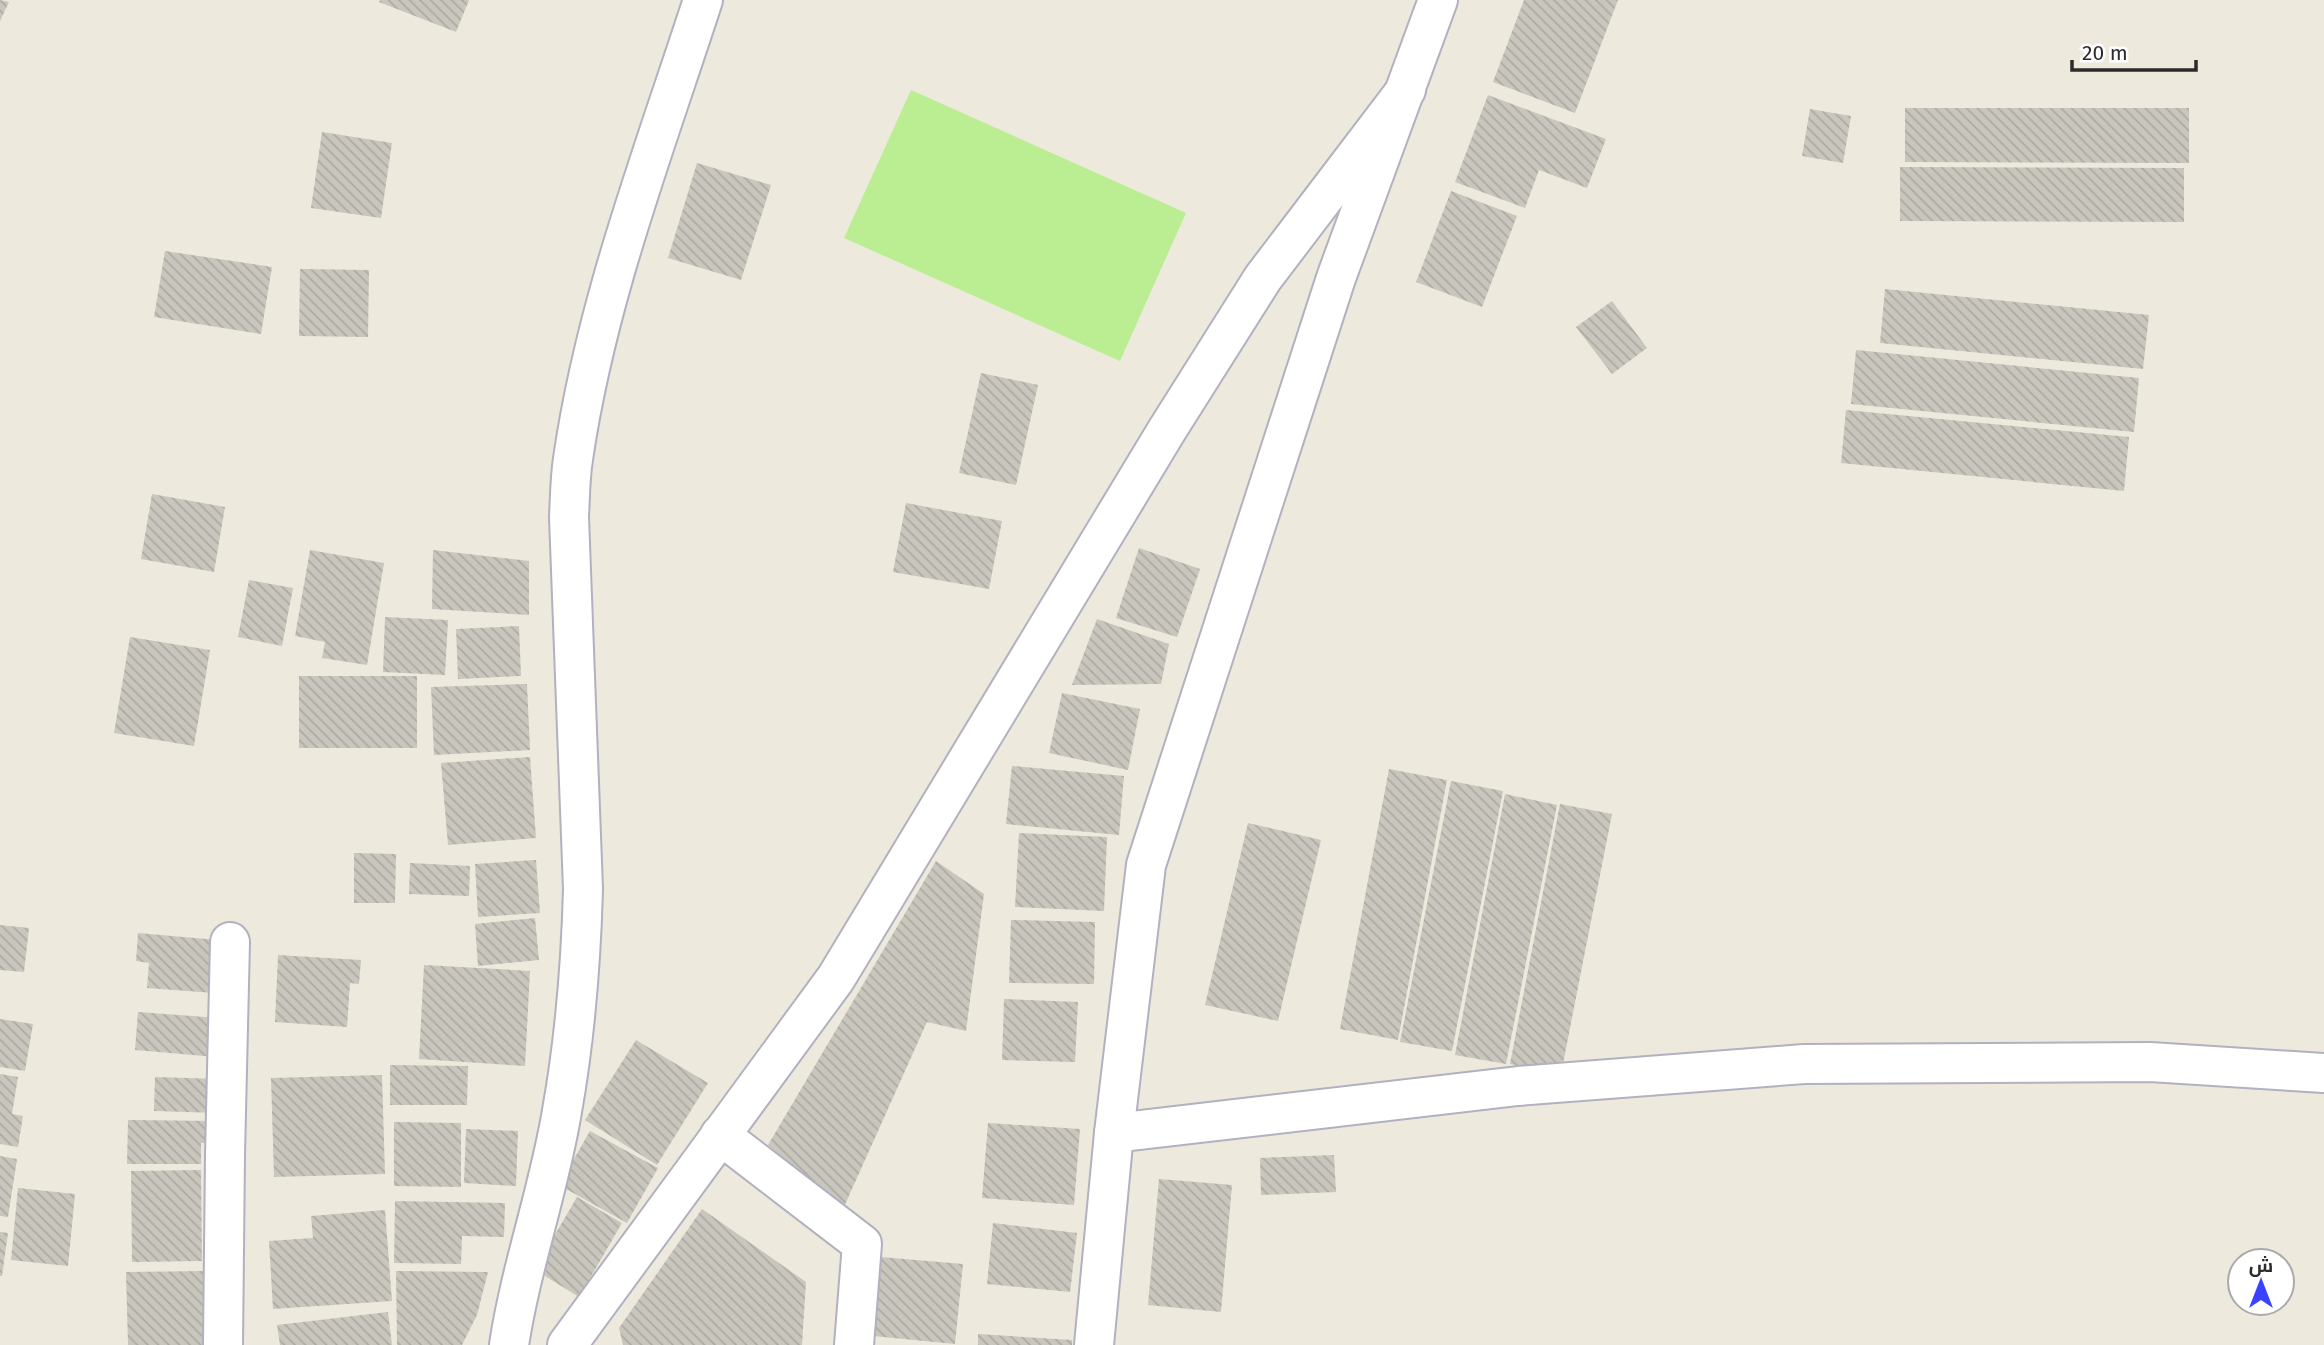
<svg xmlns="http://www.w3.org/2000/svg" width="2324" height="1345" viewBox="0 0 2324 1345" font-family="'Fira Sans',Cairo,sans-serif">
	<style>
		.pitch { fill: #bbee93 }
		.building { fill: url(#building-back-hatch) }
		.lines { fill: none; stroke-linecap: round; stroke-linejoin: round }
		.street-casing { stroke: #b1b1c0; stroke-width: 42 }
		.secondary-casing { stroke: #b1b1c0; stroke-width: 42 }
		.street { stroke: #fff; stroke-width: 38 }
		.secondary { stroke: #fff; stroke-width: 38 }
	</style>
	<defs>
		<pattern id="building-back-hatch" width="6" height="6" patternUnits="userSpaceOnUse" patternTransform="scale(1.75)"><rect width="6" height="6" fill="#c9c6bd"/><path d="M-1 5l2 2M0 0l6 6M5-1l2 2" fill="none" stroke="#adaaa3"/></pattern>
	</defs>
	<rect width="100%" height="100%" fill="#eee9dd"/>
	<!-- pitch -->
	<path class="pitch" d="M911,90L1186,213L1120,361L844,238Z"/>
	<!-- building -->
	<g class="building">
		<path d="M0,0L9,2L0,21Z"/>
		<path d="M380,0H469L456,32L379,2Z"/>
		<path d="M1524,0H1618L1575,113L1493,82Z"/>
		<path d="M1488,95L1606,139L1587,188L1539,170L1525,208L1455,182Z"/>
		<path d="M1905,108H2189V163L1905,162Z"/>
		<path d="M1810,109L1851,116L1843,163L1802,156Z"/>
		<path d="M322,132L392,143L381,218L311,208Z"/>
		<path d="M697,163L771,185L741,280L668,258Z"/>
		<path d="M1900,167L2184,168V222L1900,221Z"/>
		<path d="M1451,191L1517,216L1482,307L1416,282Z"/>
		<path d="M165,251L272,267L261,334L154,317Z"/>
		<path d="M300,269L369,270L368,337L299,336Z"/>
		<path d="M1885,289L2149,315L2143,369L1880,343Z"/>
		<path d="M1612,301L1647,348L1612,374L1576,327Z"/>
		<path d="M1856,350L2139,378L2134,432L1851,404Z"/>
		<path d="M981,373L1038,385L1016,485L959,473Z"/>
		<path d="M1846,410L2129,437L2124,491L1841,463Z"/>
		<path d="M152,494L225,507L214,572L141,559Z"/>
		<path d="M906,503L1002,521L989,589L893,572Z"/>
		<path d="M1139,548L1200,569L1177,637L1116,618Z"/>
		<path d="M310,550L384,563L367,665L322,658L325,642L295,636Z"/>
		<path d="M433,550L529,561V615L432,609Z"/>
		<path d="M249,580L293,588L282,646L238,637Z"/>
		<path d="M385,617L448,620L445,675L383,672Z"/>
		<path d="M1097,619L1169,644L1161,684L1072,685Z"/>
		<path d="M519,626L521,676L458,679L456,629Z"/>
		<path d="M130,637L210,650L194,746L114,733Z"/>
		<rect x="299" y="676" width="118" height="72"/>
		<path d="M527,684L530,750L434,755L431,687Z"/>
		<path d="M1062,693L1140,709L1128,770L1049,753Z"/>
		<path d="M530,757L536,838L448,845L441,763Z"/>
		<path d="M1012,766L1124,776L1119,835L1006,824Z"/>
		<path d="M1389,769L1447,780L1398,1040L1340,1029Z"/>
		<path d="M1451,781L1503,791L1452,1051L1400,1042Z"/>
		<path d="M1505,794L1557,805L1506,1064L1455,1055Z"/>
		<path d="M1560,804L1612,814L1561,1074L1510,1064Z"/>
		<path d="M1248,823L1321,840L1278,1021L1205,1005Z"/>
		<path d="M1019,833L1107,837L1104,911L1015,907Z"/>
		<path d="M354,853L396,854L395,903H354Z"/>
		<path d="M536,860L540,913L478,917L475,864Z"/>
		<path d="M936,861L984,894L966,1031L927,1022L843,1209L768,1145Z"/>
		<path d="M410,863L470,866L469,896L409,894Z"/>
		<path d="M535,918L539,960L478,966L475,924Z"/>
		<path d="M1011,920L1095,922L1094,984L1009,983Z"/>
		<path d="M0,925L29,928L24,972L0,970Z"/>
		<path d="M138,933L218,940L214,993L147,988L149,963L136,961Z"/>
		<path d="M278,955L361,960L359,984L350,983L347,1027L275,1022Z"/>
		<path d="M424,965L530,971L525,1066L419,1059Z"/>
		<path d="M1004,999L1078,1002L1075,1062L1002,1060Z"/>
		<path d="M138,1012L219,1018L216,1057L135,1050Z"/>
		<path d="M0,1019L33,1024L25,1071L0,1067Z"/>
		<path d="M636,1040L708,1083L657,1165L585,1120Z"/>
		<path d="M390,1065L468,1066L467,1105H390Z"/>
		<path d="M0,1074L18,1077L12,1114L23,1116L18,1147L0,1144Z"/>
		<path d="M382,1075L385,1174L274,1177L271,1078Z"/>
		<path d="M155,1077L220,1079L219,1113L154,1111Z"/>
		<path d="M128,1120L216,1121V1143H201V1164H127Z"/>
		<path d="M394,1122L461,1123V1187L394,1186Z"/>
		<path d="M988,1123L1080,1129L1074,1205L982,1198Z"/>
		<path d="M466,1129L518,1131L516,1186L464,1183Z"/>
		<path d="M590,1131L658,1168L627,1223L559,1185Z"/>
		<path d="M1334,1155L1336,1192L1261,1195L1260,1158Z"/>
		<path d="M0,1156L17,1159L8,1217L0,1216Z"/>
		<path d="M201,1170L202,1261L132,1262L131,1171Z"/>
		<path d="M1159,1179L1232,1185L1221,1312L1148,1305Z"/>
		<path d="M18,1188L75,1194L68,1266L11,1260Z"/>
		<path d="M577,1197L622,1223L579,1297L545,1276L550,1243Z"/>
		<path d="M395,1201L505,1203L504,1237L462,1236L461,1264L394,1263Z"/>
		<path d="M702,1209L806,1282L802,1345H623L619,1328Z"/>
		<path d="M385,1210L392,1301L273,1309L269,1241L313,1238L311,1216Z"/>
		<path d="M993,1223L1077,1233L1070,1292L987,1284Z"/>
		<path d="M0,1232L8,1233L2,1276H0Z"/>
		<path d="M881,1257L963,1264L955,1344L873,1336Z"/>
		<path d="M206,1271L207,1345H128L126,1272Z"/>
		<path d="M396,1271L488,1272L477,1315L462,1345H397Z"/>
		<path d="M388,1312L392,1345H280L277,1325Z"/>
		<path d="M978,1334L1072,1340V1345H978Z"/>
	</g>
	<g class="lines">
		<defs>
			<g id="street">
				<path d="M1114,1133L1518,1086L1804,1064L2150,1062L2324,1073"/>
				<path d="M720,1135L862,1244L854,1345"/>
				<path d="M223,1345L225,1155L230,942"/>
				<path d="M509,1345C521,1266 549,1190 562,1111C575,1038 581,963 583,889L569,517C570,498 570,478 573,459C596,301 654,151 703,0"/>
			</g>
			<g id="secondary">
				<path d="M567,1345L836,978L1167,430L1263,278L1406,90"/>
				<path d="M1094,1345L1114,1133L1146,865L1336,278L1438,0"/>
			</g>
		</defs>
		<!-- street casing -->
		<use href="#street" class="street-casing"/>
		<!-- secondary casing -->
		<use href="#secondary" class="secondary-casing"/>
		<!-- street -->
		<use href="#street" class="street"/>
		<!-- secondary -->
		<use href="#secondary" class="secondary"/>
	</g>
	<!-- north arrow -->
	<g transform="translate(2261 1282)"><circle r="33" fill="#ffffff" stroke="#aaaaaa" stroke-width="2"/>
	<path d="M0-5L12 26L0 18L-12 26Z" fill="#3943ff"/>
	<text y="-10" font-size="19" font-weight="bold" text-anchor="middle" fill="#2b2b2b">ش</text>
	</g>
	<!-- scale -->
	<path d="M2072 60v10h124v-10" fill="none" stroke="#2b2b2b" stroke-width="3.5"/>
	<text x="2082" y="60" font-size="21" fill="#2b2b2b" stroke="#ffffff" stroke-width="5" paint-order="stroke">20 m</text>
</svg>
